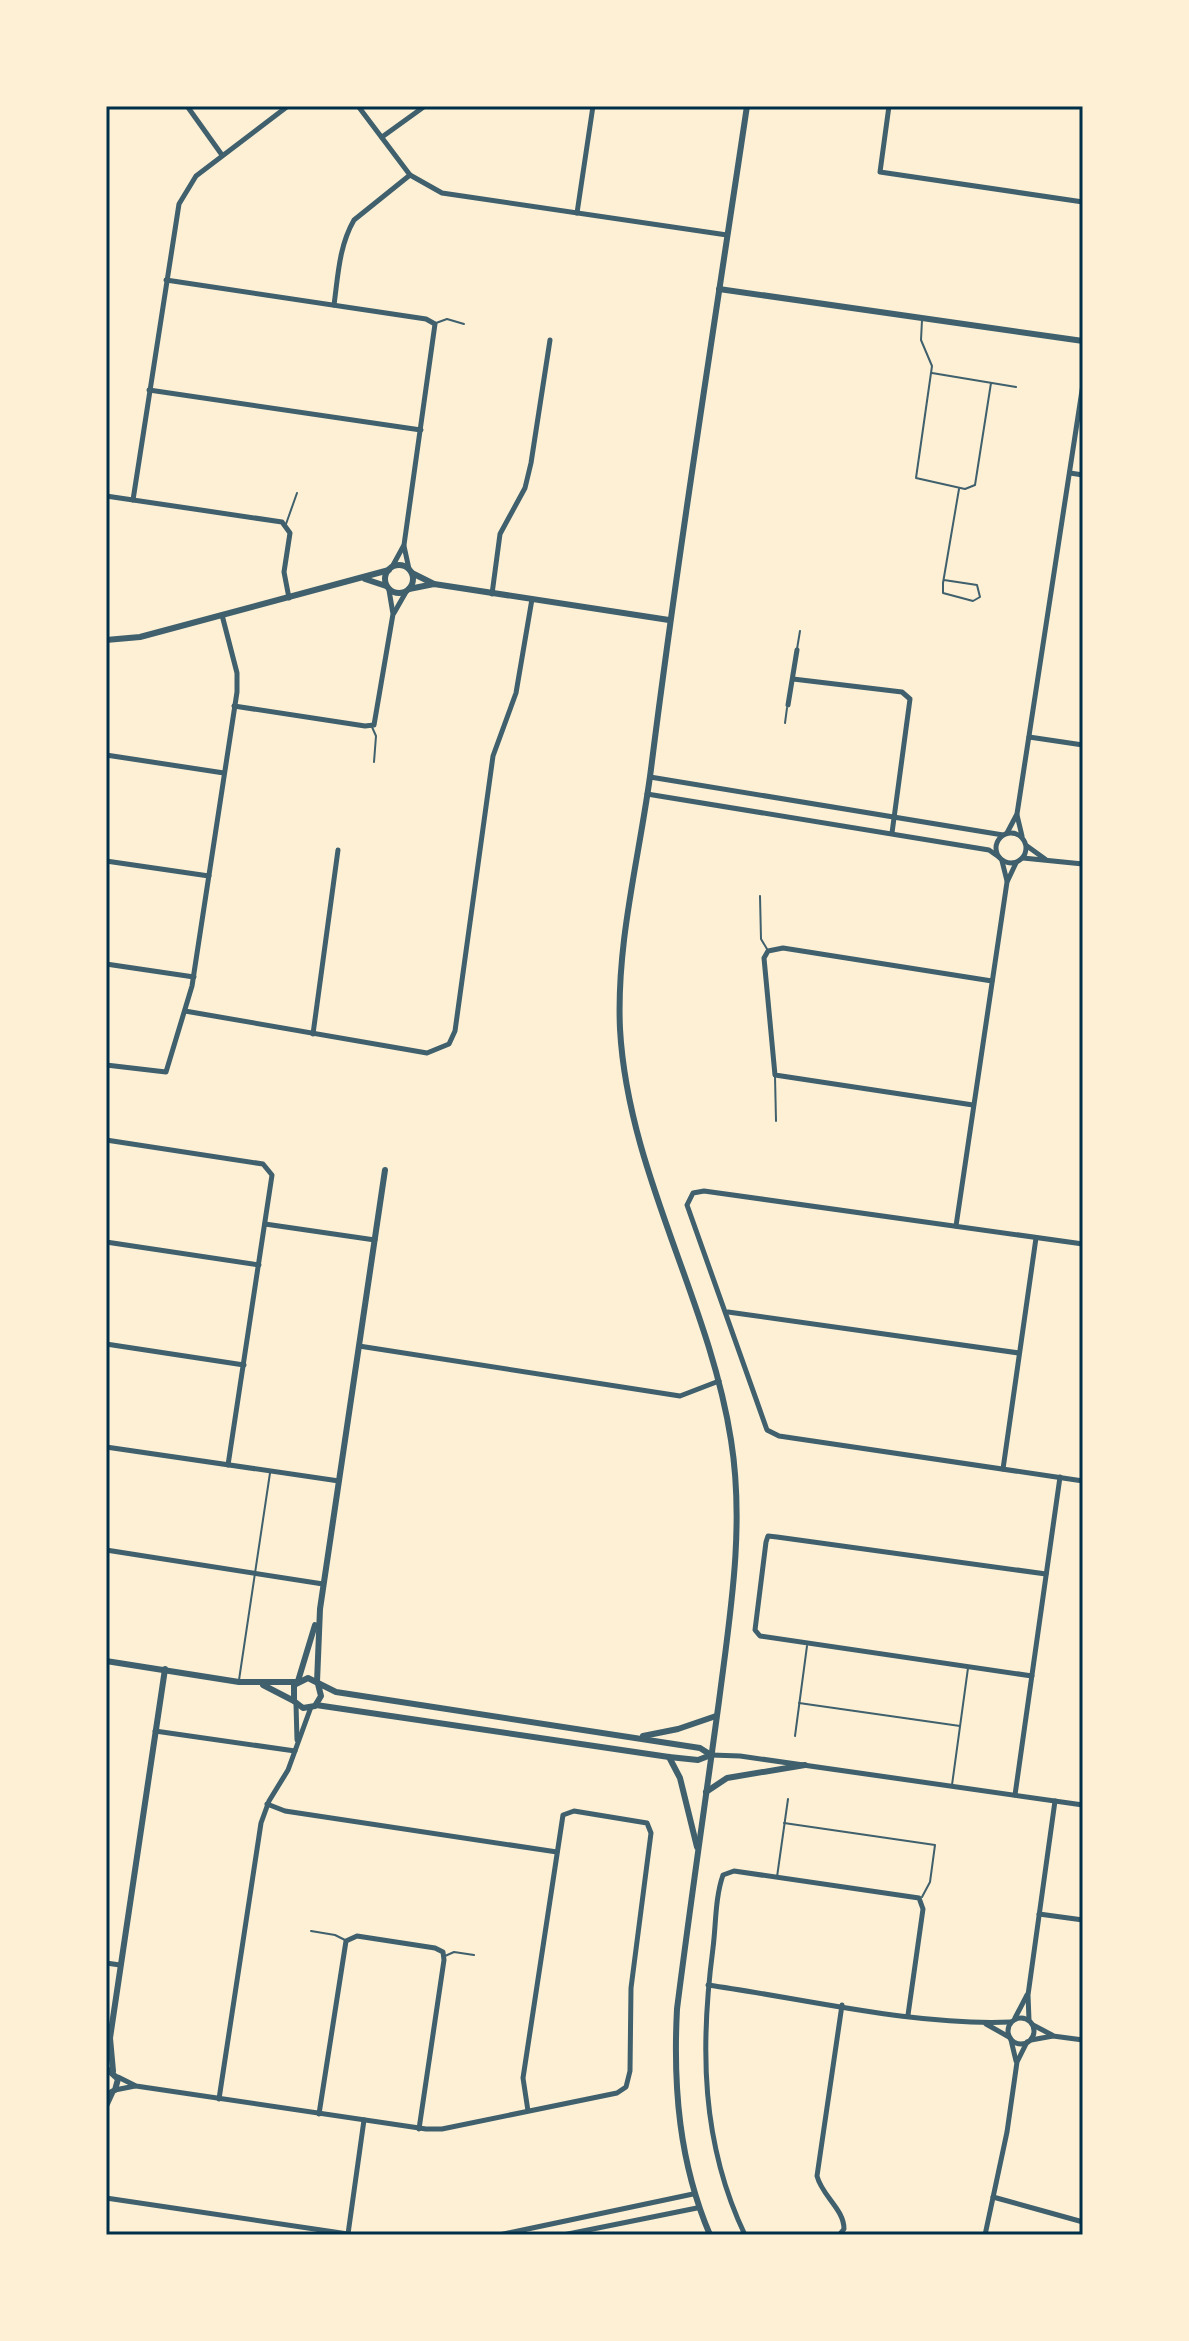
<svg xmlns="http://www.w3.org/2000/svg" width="1189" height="2341" viewBox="0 0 1189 2341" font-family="Helvetica,sans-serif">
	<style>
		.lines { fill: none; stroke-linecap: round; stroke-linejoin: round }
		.service { stroke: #3f606c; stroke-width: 2 }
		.minor { stroke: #3f606c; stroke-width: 5 }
		.tertiary { stroke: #3f606c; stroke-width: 6 }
		.neatline { fill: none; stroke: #003049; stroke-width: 3 }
	</style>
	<rect width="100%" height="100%" fill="#fdf0d5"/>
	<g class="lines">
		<!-- service -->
		<g class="service">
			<path d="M922,320L921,340L932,366L916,478L965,489L975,485L991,383"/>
			<path d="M436,323L447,319L464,324"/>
			<path d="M932,373L1016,387"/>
			<path d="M286,524L297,493"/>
			<path d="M944,580L977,585L980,597L973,601L943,593V583L959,489"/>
			<path d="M797,649L800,631"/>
			<path d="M785,723L787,708"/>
			<path d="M372,727L376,736L374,762"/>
			<path d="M760,896L761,939L767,949"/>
			<path d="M775,1076L776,1121"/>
			<path d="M239,1680L270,1473"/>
			<path d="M799,1703L960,1726"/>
			<path d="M795,1736L807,1646"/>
			<path d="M952,1785L968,1668"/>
			<path d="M784,1823L935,1845L930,1882L922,1897"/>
			<path d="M777,1877L788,1799"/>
			<path d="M311,1931L335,1935L345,1940"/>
			<path d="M445,1956L454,1952L474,1955"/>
		</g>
		<!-- minor -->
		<g class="minor">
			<path d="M187,106L222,155"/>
			<path d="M358,106L410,175L442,193L727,235"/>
			<path d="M889,106L880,172L1083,202"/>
			<path d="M382,137L425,106"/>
			<path d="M577,213L593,106"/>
			<path d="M166,280L426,319L435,324L404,545L392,567"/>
			<path d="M334,305C338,276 339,246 354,220L410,175"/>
			<path d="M149,390L421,430"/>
			<path d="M1070,473L1083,475"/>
			<path d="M106,496L282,522L290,533L284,572L289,598"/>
			<path d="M133,500L179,204L196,176L288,106"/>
			<path d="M404,546L409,569"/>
			<path d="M492,594L500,534L525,488L531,463L550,340"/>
			<path d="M394,613L406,592"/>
			<path d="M793,679L902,692L910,699L892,833"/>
			<path d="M788,705L797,650"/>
			<path d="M234,706L365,726L374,725L393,614L389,590"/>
			<path d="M1029,737L1083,745"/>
			<path d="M106,755L224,773"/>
			<path d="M650,777L1003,835"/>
			<path d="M647,794L989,850L999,857"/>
			<path d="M1017,815L1022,836"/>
			<circle cx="1011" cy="848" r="15"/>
			<path d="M1007,833L1017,814L1083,384"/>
			<path d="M1027,846L1045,859"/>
			<path d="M1023,858L1083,864"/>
			<path d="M106,861L209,876"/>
			<path d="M1002,861L1007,881"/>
			<path d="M106,964L194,977"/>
			<path d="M185,1011L427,1053L449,1044L455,1031L493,756L516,693L532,599"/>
			<path d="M313,1034L338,850"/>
			<path d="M106,1065L166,1072L192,986L237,692V673L222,615"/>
			<path d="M973,1105L775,1075L764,958L768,951L783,948L992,981"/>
			<path d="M106,1140L263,1164L272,1175L228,1465"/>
			<path d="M265,1224L375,1240"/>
			<path d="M956,1226L1007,882L1016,863"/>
			<path d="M106,1242L259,1265"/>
			<path d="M1083,1244L704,1191L693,1193L687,1205L767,1430L779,1436L1083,1481"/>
			<path d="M728,1312L1019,1353"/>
			<path d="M106,1344L244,1365"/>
			<path d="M359,1346L680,1396L719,1381"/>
			<path d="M106,1447L339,1481"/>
			<path d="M1003,1469L1036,1238"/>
			<path d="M106,1550L323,1584"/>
			<path d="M1032,1676L760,1636L755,1630L766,1542L768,1536L777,1537L1046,1574"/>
			<path d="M296,1704L297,1740"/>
			<path d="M155,1731L295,1751"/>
			<path d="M711,1755L740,1756L1083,1805"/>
			<path d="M1015,1795L1060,1477"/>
			<path d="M267,1804L285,1811L557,1852"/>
			<path d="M1039,1914L1083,1920"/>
			<path d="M106,1963L120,1965"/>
			<path d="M708,1985C806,1999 913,2026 1011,2022"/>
			<circle cx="1021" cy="2031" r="13"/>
			<path d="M1015,2018L1027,1995"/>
			<path d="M1029,2020L1028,1995L1055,1801"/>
			<path d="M986,2024L1009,2037"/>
			<path d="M1033,2025L1052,2035"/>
			<path d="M1011,2040L1016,2061"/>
			<path d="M1031,2040L1053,2036L1083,2040"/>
			<path d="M118,2077L136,2086L426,2129H442L617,2093L626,2087L630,2071L631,1988L651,1833L647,1823L574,1811L563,1815L523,2078L528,2111"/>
			<path d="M115,2090L135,2086"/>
			<path d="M219,2099L261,1823L269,1801L288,1770L311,1707"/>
			<path d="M319,2114L346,1941L357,1936L435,1948L443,1952L444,1960L419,2129"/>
			<path d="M993,2197L1083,2222"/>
			<path d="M106,2198L348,2234"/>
			<path d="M348,2234L364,2120"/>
			<path d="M499,2235L693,2194"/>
			<path d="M563,2235L697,2208"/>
			<path d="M745,2235C701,2143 700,2047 713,1948C716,1925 715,1898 723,1875L734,1871L919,1898L923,1909L908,2015"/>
			<path d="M839,2235L844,2229C844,2209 822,2196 817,2176L842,2005"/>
			<path d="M985,2235L1007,2132L1017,2062L1027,2042"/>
		</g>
		<!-- tertiary -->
		<g class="tertiary">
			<path d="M719,289L1083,341"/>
			<circle cx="399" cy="579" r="14"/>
			<path d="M412,573L434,584"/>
			<path d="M365,579L386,586"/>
			<path d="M409,589L434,584L669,620"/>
			<path d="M106,640L140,637L389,570"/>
			<path d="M106,1661L239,1682H297"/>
			<path d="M298,1681L315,1625"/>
			<path d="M317,1682L320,1609L385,1170"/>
			<path d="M318,1684L321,1696L315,1706L303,1708L294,1701V1685L308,1678L336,1692L700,1748L711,1755"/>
			<path d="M263,1685L294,1701"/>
			<path d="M316,1705L669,1757L698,1760L711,1755"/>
			<path d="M643,1736L678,1729L716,1716"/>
			<path d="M669,1757L680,1778L697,1847"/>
			<path d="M706,1792L727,1778L805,1765"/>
			<path d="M106,2068L118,2079L115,2090L106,2095"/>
			<path d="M113,2071L110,2038L165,1669"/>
			<path d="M106,2106L112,2093"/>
			<path d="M710,2235C679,2162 673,2087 677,2009C690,1906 705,1804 719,1701C730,1615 745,1527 731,1440C709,1299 628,1173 620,1029C616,941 640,855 651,769C679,547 714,327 747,106"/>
		</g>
	</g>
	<!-- border -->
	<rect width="1189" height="2341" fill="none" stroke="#fdf0d5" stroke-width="216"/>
	<rect x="108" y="108" width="973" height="2125" class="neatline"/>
</svg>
